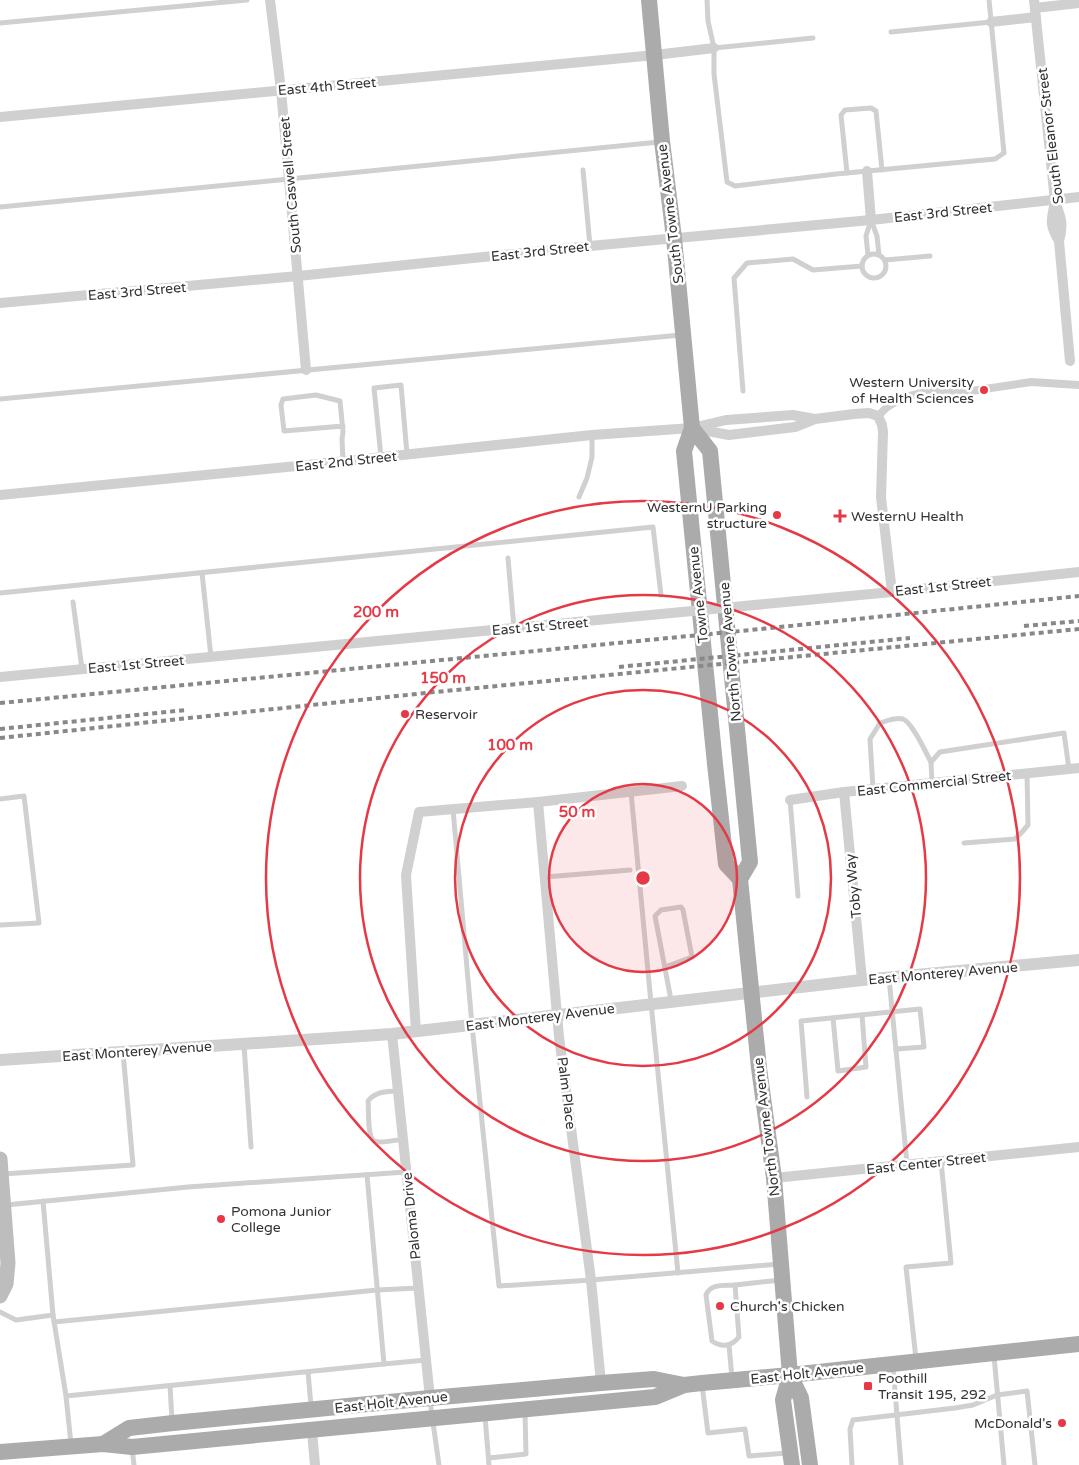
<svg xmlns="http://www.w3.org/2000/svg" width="1079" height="1465" viewBox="0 0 1079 1465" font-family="'Varela Round',sans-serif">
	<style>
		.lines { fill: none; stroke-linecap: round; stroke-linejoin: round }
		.service { stroke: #d0d0d0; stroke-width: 5 }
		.pedestrian { stroke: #d0d0d0; stroke-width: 8 }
		.minor { stroke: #d0d0d0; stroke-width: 10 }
		.tertiary { stroke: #d0d0d0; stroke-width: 12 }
		.secondary { stroke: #bdbdbd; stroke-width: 15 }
		.primary { stroke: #ababab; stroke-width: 16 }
		.rail { stroke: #888; stroke-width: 4; stroke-dasharray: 5 4; stroke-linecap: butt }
		.minor-bridge { stroke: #d0d0d0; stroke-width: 10 }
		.ring { fill: none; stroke: #e63946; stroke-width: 2.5 }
		.poi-dot { fill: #e63946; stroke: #fff; stroke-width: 2 }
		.labels { text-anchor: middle; stroke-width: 5; stroke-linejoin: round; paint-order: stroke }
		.street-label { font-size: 14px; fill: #333; stroke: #fff }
		.poi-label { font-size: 14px; fill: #333; stroke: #fff; text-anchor: start }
		.centre { fill: #e63946; stroke: #fff; stroke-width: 2.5 }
		.ring-label { font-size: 15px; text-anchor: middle; font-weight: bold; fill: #e63946; stroke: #fff; stroke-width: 5; stroke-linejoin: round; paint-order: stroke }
	</style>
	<rect width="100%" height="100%" fill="#fff"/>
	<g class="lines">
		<!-- service -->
		<g class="service">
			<path d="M707,0L708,21L714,48V74L727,182L735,186L836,174L995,159L1004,153L989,0"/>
			<path d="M0,23L247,0"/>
			<path d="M891,32L991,22"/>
			<path d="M714,48L813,38"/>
			<path d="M583,170L590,246"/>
			<path d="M847,173L841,115L845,110L871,108L876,111L882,170"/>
			<path d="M0,207L289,179L659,142"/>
			<path d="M871,220L877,236L879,255"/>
			<circle cx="874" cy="266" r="12"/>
			<path d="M868,255L866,236L871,220"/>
			<path d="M885,260L930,256"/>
			<path d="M743,391L734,278L747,263L793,259L813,270L862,266"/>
			<path d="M0,399L681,335"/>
			<path d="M343,426L284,431L281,405L283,399L316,395L340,401L343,432L342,439L343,461"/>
			<path d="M381,457L374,388L401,385L407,454"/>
			<path d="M579,497L587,478L592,457V435"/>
			<path d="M508,558L514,628"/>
			<path d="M202,573L211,657"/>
			<path d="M0,593L653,527L661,595"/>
			<path d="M73,602L82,669"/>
			<path d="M932,783L931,762L940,752L1064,733L1069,769"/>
			<path d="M873,789L870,739L880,723C887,721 895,717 903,719C912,722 926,753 931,762"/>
			<path d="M631,792L651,1003L678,1273"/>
			<path d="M0,799L24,796L39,923L0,925"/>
			<path d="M790,800L798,896"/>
			<path d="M453,809L472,1025L499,1286L591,1280L780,1264"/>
			<path d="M964,843L1015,839L1022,832L1028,825L1027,774"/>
			<path d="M545,877L630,870"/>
			<path d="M665,967L692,957L683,910L681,907L661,910L655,916L671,1000"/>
			<path d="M889,978L907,1164"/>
			<path d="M833,1018L838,1071L866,1067L862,1015"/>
			<path d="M244,1045L251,1147"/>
			<path d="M398,1091C386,1092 376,1091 368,1101C369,1109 367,1137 374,1141C379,1144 397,1140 403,1139"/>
			<path d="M807,1097L801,1021L920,1009L924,1047L896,1049"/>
			<path d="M3,1174L133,1165L123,1052"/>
			<path d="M43,1201L53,1315L66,1396"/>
			<path d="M6,1205L188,1187L406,1172"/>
			<path d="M735,1285L739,1337C732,1346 722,1348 712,1341L706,1295C711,1283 724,1286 735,1285Z"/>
			<path d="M735,1285L781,1280"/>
			<path d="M0,1312L16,1320L53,1315"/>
			<path d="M54,1322L377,1290L418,1288"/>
			<path d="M729,1345L732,1378"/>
			<path d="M994,1356L1004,1465"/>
			<path d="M916,1359L906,1267L951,1263L941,1161"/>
			<path d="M384,1364L426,1360"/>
			<path d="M893,1366L901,1465"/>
			<path d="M308,1372L311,1406"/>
			<path d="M702,1385L708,1433L745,1429L749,1456L787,1453"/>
			<path d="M170,1386L172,1420"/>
			<path d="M430,1401L439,1465"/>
			<path d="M485,1416L489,1465"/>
			<path d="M71,1444L66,1396L384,1364L367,1175"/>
			<path d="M132,1448L134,1465"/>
			<path d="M489,1458L526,1454L525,1413"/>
			<path d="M852,1465L850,1429L853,1420L955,1408L973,1405L997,1395L1027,1391L1035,1465"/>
		</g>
		<!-- pedestrian -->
		<path class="pedestrian" d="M878,416L887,407L902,398L924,392H965L1031,382L1079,385"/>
		<!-- minor -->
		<g class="minor">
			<path d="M270,0L281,90L306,370"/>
			<path d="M1034,0L1055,201C1061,218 1064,224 1059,241L1070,361"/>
			<path d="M1035,8L1079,3"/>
			<path d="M991,22L1036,17"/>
			<path d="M0,117L655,55L714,48"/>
			<path d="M867,171L871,220"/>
			<path d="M1055,202C1051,221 1049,224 1059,241"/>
			<path d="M0,303L298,276L590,246L871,220L1079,197"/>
			<path d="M697,429L729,435L795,427L815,419L854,414L869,413L878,416L882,425L883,432L881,497L892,592"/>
			<path d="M0,495L317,464L592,435L692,428L726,420L793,415L815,419"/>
			<path d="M744,606L892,592L1079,572"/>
			<path d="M0,677L682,612"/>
			<path d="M844,792L862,980"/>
			<path d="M790,800L844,792L1079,768"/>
			<path d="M538,802L559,1037L591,1280L601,1383"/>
			<path d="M416,1032L406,875L419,812L538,802L682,786"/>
			<path d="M392,1034L430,1398"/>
			<path d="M774,1178L1079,1147"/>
			<path d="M312,1431L315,1465"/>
		</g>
		<!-- tertiary -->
		<path class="tertiary" d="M0,1060L392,1034L862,980L1079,960"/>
		<!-- secondary -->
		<path class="secondary" d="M0,1159L8,1263L6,1284L0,1296"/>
		<!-- primary -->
		<g class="primary">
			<path d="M649,0L662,141L674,238L692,428L684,451L715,764L726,864L740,879L759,1068L774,1178L790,1375L801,1398L810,1465"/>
			<path d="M692,428L710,451L750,862L740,879"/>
			<path d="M790,1375L783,1400L792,1465"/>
			<path d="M103,1444L129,1428L173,1423L430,1398L601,1383L654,1379L684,1385L702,1383L790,1375L1079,1344"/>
			<path d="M0,1452L103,1444L132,1447L655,1397L684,1385"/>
		</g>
		<!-- rail -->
		<g class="rail">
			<path d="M1024,626L1079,621"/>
			<path d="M619,667L910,638"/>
			<path d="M0,703L751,630L1079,596"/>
			<path d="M0,729L186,710"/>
			<path d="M0,738L435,692L1079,629"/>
		</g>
		<!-- minor-bridge -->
		<path class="minor-bridge" d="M682,612L744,606"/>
	</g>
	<!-- distance rings -->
	<circle cx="643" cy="878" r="94" fill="#e63946" fill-opacity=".12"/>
	<g class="ring">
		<circle cx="643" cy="878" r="94"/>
		<circle cx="643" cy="878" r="188"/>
		<circle cx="643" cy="878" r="283"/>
		<circle cx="643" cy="878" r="377"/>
	</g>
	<!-- markers -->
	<g class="poi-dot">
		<circle cx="984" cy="390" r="5"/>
		<circle cx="777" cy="515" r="5"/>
		<path d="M837.5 508.5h5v5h5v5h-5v5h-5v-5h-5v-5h5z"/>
		<circle cx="405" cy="714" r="5"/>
		<circle cx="221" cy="1219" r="5"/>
		<circle cx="720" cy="1306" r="5"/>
		<rect x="863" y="1381" width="10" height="10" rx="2.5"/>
		<circle cx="1062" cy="1423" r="5"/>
	</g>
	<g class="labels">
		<!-- street labels -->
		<g class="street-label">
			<text transform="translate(327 86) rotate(-5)" y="5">East 4th Street</text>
			<text transform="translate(1050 136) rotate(-97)" y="5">South Eleanor Street</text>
			<text transform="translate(290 185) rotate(-95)" y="5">South Caswell Street</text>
			<text transform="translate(943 212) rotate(-6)" y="5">East 3rd Street</text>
			<text transform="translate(670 214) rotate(-97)" y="5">South Towne Avenue</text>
			<text transform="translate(540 251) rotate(-6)" y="5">East 3rd Street</text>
			<text transform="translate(137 291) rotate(-5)" y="5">East 3rd Street</text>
			<text transform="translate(346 461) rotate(-6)" y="5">East 2nd Street</text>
			<text transform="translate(943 586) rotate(-6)" y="5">East 1st Street</text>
			<text transform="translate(698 595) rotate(-96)" y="5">Towne Avenue</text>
			<text transform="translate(540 626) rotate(-5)" y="5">East 1st Street</text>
			<text transform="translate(730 652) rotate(-95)" y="5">North Towne Avenue</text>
			<text transform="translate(136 664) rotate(-5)" y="5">East 1st Street</text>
			<text transform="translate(934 783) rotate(-6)" y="5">East Commercial Street</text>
			<text transform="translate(853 886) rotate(-96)" y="5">Toby Way</text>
			<text transform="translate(943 973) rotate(-5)" y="5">East Monterey Avenue</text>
			<text transform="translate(540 1017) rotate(-7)" y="5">East Monterey Avenue</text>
			<text transform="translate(137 1051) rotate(-4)" y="5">East Monterey Avenue</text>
			<text transform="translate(567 1093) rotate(83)" y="5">Palm Place</text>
			<text transform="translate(766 1127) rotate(-97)" y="5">North Towne Avenue</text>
			<text transform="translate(926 1163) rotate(-6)" y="5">East Center Street</text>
			<text transform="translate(411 1216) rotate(-96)" y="5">Paloma Drive</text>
			<text transform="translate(807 1373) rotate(-6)" y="5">East Holt Avenue</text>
			<text transform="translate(391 1402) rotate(-6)" y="5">East Holt Avenue</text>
		</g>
		<!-- poi labels -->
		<g class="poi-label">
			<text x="974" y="387" text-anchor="end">Western University<tspan x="974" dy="16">of Health Sciences</tspan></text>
			<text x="767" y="512" text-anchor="end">WesternU Parking<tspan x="767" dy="16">structure</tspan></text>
			<text x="851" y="521">WesternU Health</text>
			<text x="415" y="719">Reservoir</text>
			<text x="231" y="1216">Pomona Junior<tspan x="231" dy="16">College</tspan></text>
			<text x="730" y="1311">Church's Chicken</text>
			<text x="878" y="1383">Foothill<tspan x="878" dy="16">Transit 195, 292</tspan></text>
			<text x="1052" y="1428" text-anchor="end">McDonald's</text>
		</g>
	</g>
	<circle cx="643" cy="878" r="8" class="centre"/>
	<g class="ring-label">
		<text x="376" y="617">200 m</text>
		<text x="443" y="683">150 m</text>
		<text x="510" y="750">100 m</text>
		<text x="577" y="817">50 m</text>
	</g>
</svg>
